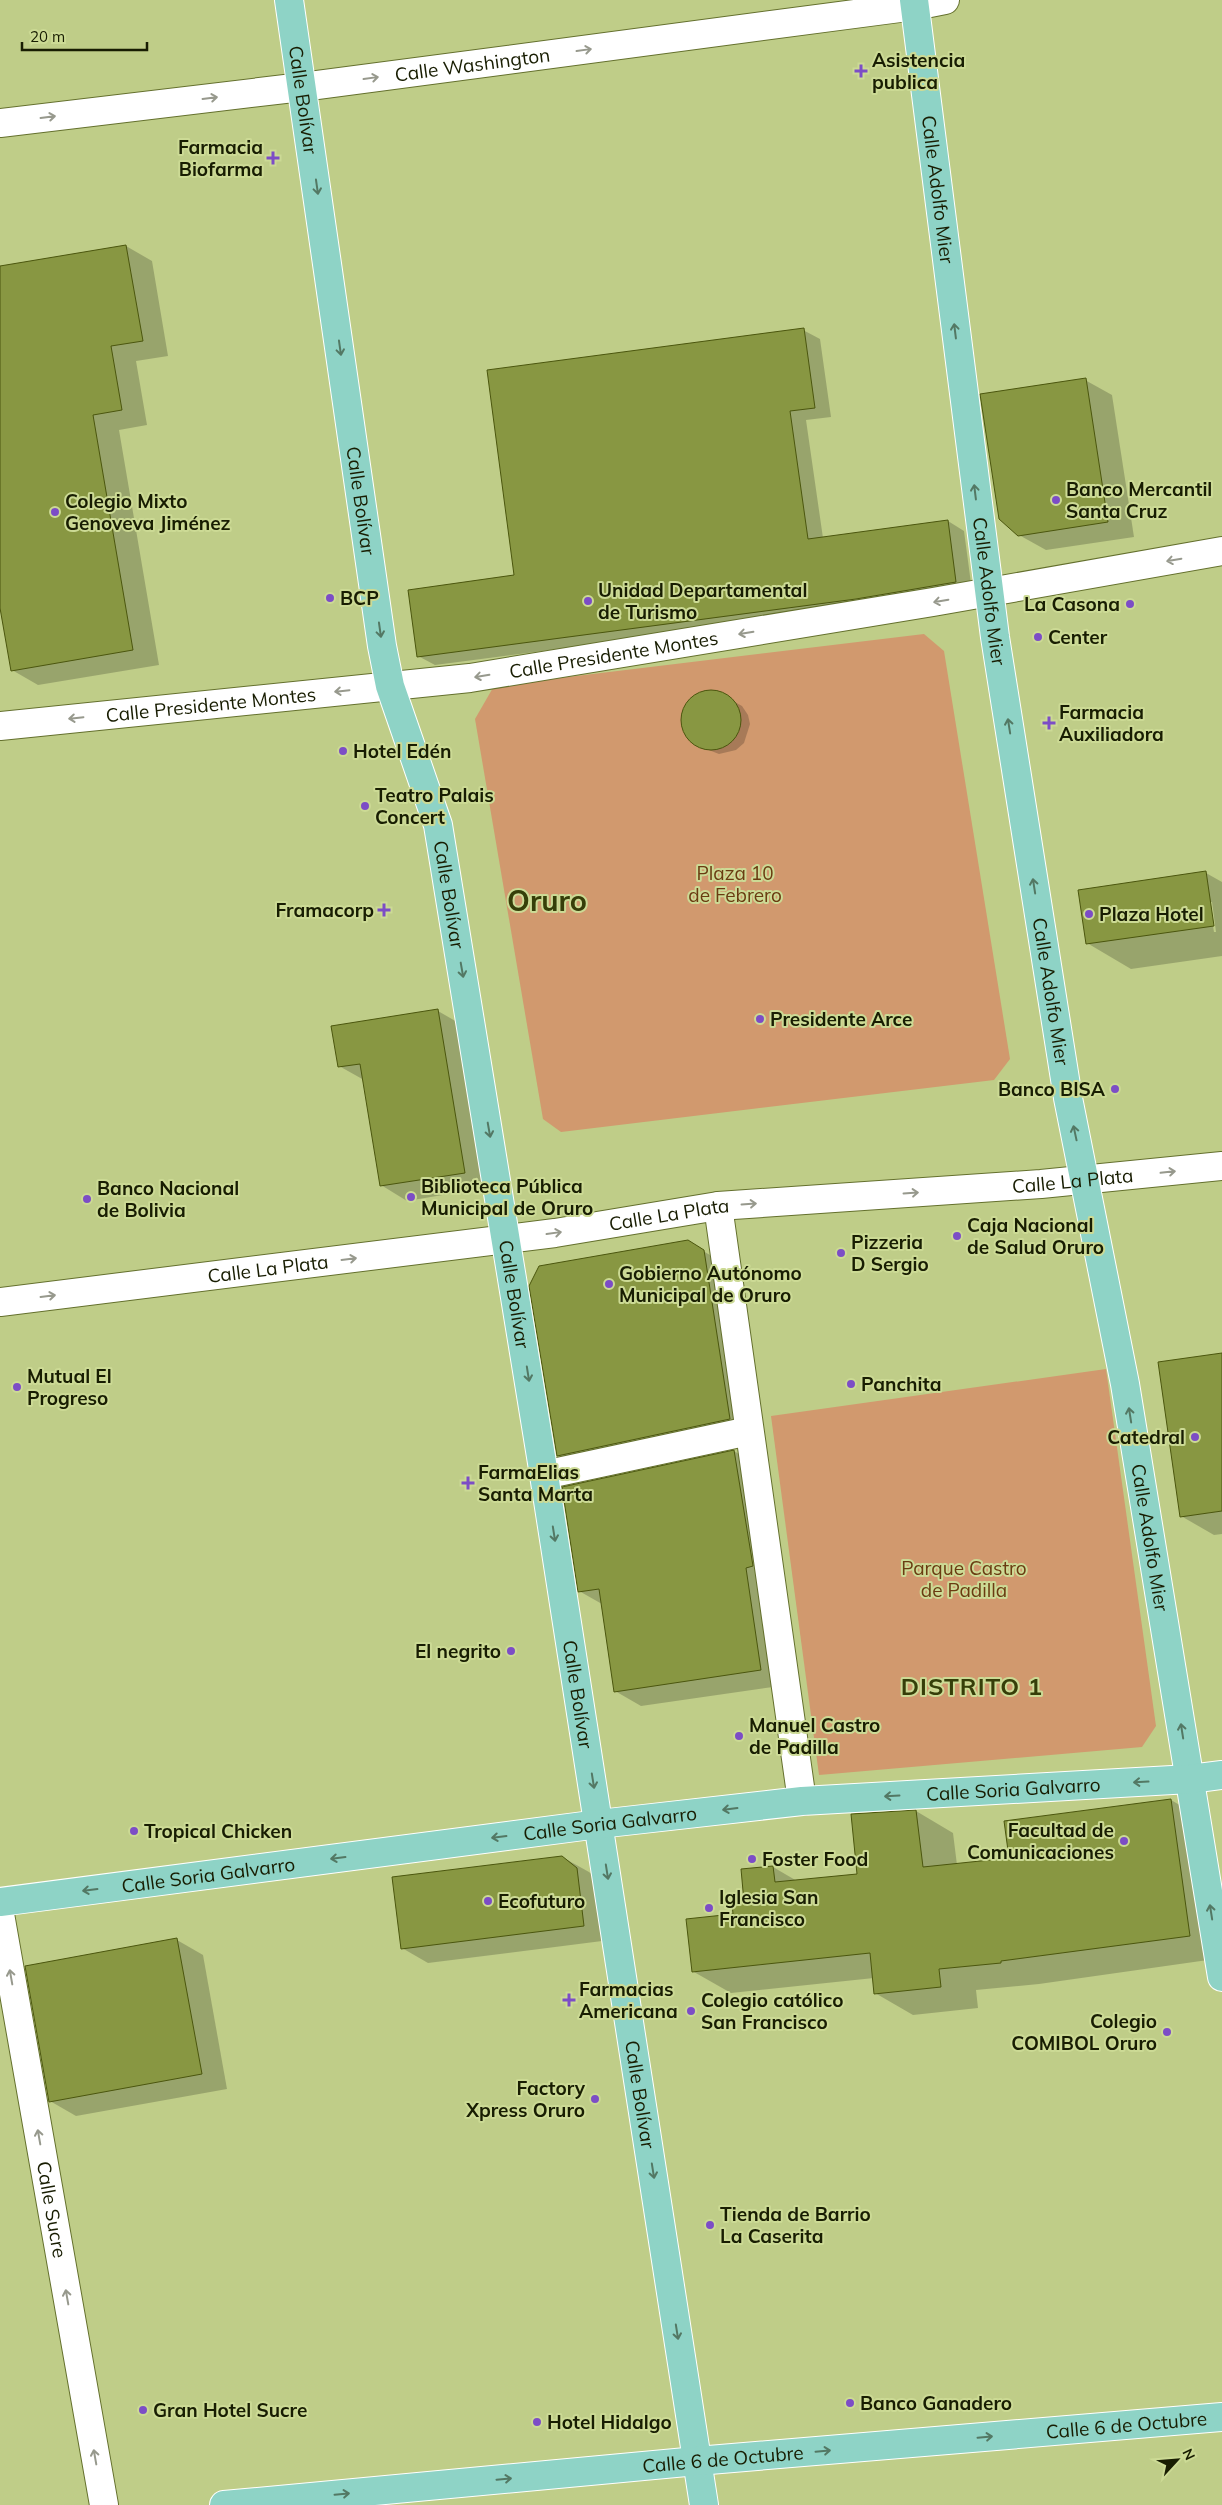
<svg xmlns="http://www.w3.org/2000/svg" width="1222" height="2505" viewBox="0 0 1222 2505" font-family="Mulish,sans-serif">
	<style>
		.green { fill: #d1996e }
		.shadow { fill: #0003; fill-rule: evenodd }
		.building { fill: #889742; stroke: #4b560e }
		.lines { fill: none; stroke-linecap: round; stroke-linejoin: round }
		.minor-casing { stroke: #64702d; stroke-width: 30 }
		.major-casing { stroke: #fff; stroke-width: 30 }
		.minor { stroke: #fff; stroke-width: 28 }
		.major { stroke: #8ed3c6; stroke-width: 28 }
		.oneway { stroke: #97998d }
		.oneway2 { stroke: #537864 }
		.poi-dot { fill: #7c4dc6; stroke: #ccda95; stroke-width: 2 }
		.labels { text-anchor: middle; stroke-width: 4; stroke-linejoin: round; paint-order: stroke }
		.poi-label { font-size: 19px; font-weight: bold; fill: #181d02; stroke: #ccda95; text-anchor: start }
		.street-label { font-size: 19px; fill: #181d02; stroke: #ccda95 }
		.park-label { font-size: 19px; fill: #6a3b11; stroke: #ccda95 }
		.district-label { font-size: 24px; font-weight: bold; letter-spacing: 1px; fill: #363e09; stroke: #ccda95 }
		.town-label { font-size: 29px; font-weight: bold; fill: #363e09; stroke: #ccda95 }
	</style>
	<rect width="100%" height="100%" fill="#bfcd88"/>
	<!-- green -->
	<g class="green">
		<path d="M924,634L944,651L1010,1059L994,1080L561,1132L543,1119L475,719L494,686Z"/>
		<path d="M1106,1369L1156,1726L1142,1747L819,1775L771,1416Z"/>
	</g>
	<!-- shadow -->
	<g class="shadow">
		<path d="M126,246L152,261L168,356L136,361L147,425L119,430L159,665L38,685L12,670L0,601V268Z"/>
		<path d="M803,330L820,339L831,417L806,420L823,538L948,521L964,531L972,591L873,608L435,665L418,656L516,576Z"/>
		<path d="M1085,380L1112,395L1134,537L1046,550L1019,535Z"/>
		<path d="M715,691L742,706L748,715L750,724L744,743L736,750L719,754L701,747L687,735L683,718L684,709L696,695Z"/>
		<path d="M1206,873L1222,882V956L1131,969L1087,943ZM1209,902H1212L1216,932H1214Z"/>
		<path d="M438,1011L464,1026L490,1187L407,1201L381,1185L364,1080L339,1066Z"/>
		<path d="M688,1242L737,1271L763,1438L591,1475L558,1455Z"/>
		<path d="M1222,1355V1534L1214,1535L1181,1516Z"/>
		<path d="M734,1451L760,1467L787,1685L641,1706L615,1691L602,1604L579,1591L563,1488Z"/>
		<path d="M1171,1800L1209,1822L1222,1958L1039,1984L976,1990L978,2008L913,2015L875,1993L874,1978L731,1993L694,1972L745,1903L742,1871L773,1867L797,1881L858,1875L916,1811L953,1833L957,1865L1010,1860Z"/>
		<path d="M562,1857L589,1872L603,1884L610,1940L428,1963L402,1948Z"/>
		<path d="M177,1940L203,1955L227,2089L76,2116L50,2101Z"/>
	</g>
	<!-- building -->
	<g class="building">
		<path d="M126,245L143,341L111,346L122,410L93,415L133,650L11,671L0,608V266Z"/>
		<path d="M804,328L815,408L790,411L808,539L948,520L956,582L856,599L417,657L408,590L514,575L487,370Z"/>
		<path d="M1086,378L1108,522L1018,536L999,519L980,394Z"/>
		<circle cx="711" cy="720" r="30"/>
		<path d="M1206,871L1214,926L1086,944L1078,890Z"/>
		<path d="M438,1009L465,1173L380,1186L360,1064L338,1067L331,1026Z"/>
		<path d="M688,1240L704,1250L730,1419L557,1456L529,1286L539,1266Z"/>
		<path d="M1222,1353V1511L1180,1517L1158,1362Z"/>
		<path d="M734,1450L753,1566L746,1568L761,1670L614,1692L599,1589L578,1592L562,1487Z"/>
		<path d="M1171,1799L1190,1936L1001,1961V1963L939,1969L941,1987L874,1994L870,1953L692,1972L686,1919L733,1914L732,1903L744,1902L741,1869L773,1866L775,1882L857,1874L851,1814L916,1810L923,1867L1009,1858L1004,1821Z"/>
		<path d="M562,1856L577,1868L584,1926L401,1949L392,1877Z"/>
		<path d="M177,1938L202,2074L49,2102L25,1966Z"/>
	</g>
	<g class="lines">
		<defs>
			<g id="minor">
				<path id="s1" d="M0,123L302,87L915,6L945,0"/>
				<path id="s2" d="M0,726L470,678L933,602L1222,551"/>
				<path d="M718,1206L802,1801"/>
				<path id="s3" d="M0,1302L555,1233L718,1206L1041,1184L1222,1166"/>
				<path d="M544,1475L749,1431"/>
				<path id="s4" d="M0,1914L104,2505"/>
			</g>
			<g id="major">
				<path id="s5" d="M289,0L382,646L390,686L438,825L544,1475L704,2505"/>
				<path id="s6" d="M914,0L995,637L1068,1098L1125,1384L1222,1977"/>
				<path id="s7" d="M0,1902L599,1824L802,1801L1190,1779L1222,1775"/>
				<path id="s8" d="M224,2505L697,2461L1222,2417"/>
			</g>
		</defs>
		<!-- minor casing -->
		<use href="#minor" class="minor-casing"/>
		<!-- major casing -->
		<use href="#major" class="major-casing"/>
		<!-- minor -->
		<use href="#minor" class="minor"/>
		<!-- major -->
		<use href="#major" class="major"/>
	</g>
	<!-- one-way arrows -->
	<defs><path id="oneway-shaft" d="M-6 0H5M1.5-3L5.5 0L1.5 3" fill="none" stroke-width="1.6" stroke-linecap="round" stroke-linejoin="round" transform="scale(1.25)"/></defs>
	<g class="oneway">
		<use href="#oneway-shaft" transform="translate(584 50) rotate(-8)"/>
		<use href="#oneway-shaft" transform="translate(371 78) rotate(-8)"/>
		<use href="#oneway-shaft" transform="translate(210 98) rotate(-7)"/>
		<use href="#oneway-shaft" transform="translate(48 117) rotate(-7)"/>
		<use href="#oneway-shaft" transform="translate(1174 560) rotate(170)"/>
		<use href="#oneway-shaft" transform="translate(941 601) rotate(170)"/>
		<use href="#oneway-shaft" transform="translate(746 633) rotate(171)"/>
		<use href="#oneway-shaft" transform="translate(482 676) rotate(171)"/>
		<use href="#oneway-shaft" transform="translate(342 691) rotate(174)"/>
		<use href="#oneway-shaft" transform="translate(76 718) rotate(174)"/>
		<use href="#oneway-shaft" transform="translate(1168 1172) rotate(-6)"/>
		<use href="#oneway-shaft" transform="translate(911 1193) rotate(-4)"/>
		<use href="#oneway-shaft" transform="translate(749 1204) rotate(-4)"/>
		<use href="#oneway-shaft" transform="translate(554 1233) rotate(-8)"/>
		<use href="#oneway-shaft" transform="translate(349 1259) rotate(-7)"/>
		<use href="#oneway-shaft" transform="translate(48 1296) rotate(-7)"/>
		<use href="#oneway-shaft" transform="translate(11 1977) rotate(-100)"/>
		<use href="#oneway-shaft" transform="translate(39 2137) rotate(-100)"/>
		<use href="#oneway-shaft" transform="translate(67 2297) rotate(-100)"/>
		<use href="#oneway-shaft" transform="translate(95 2457) rotate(-100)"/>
	</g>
	<g class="oneway2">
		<use href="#oneway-shaft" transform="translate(317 187) rotate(82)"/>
		<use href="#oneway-shaft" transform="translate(955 331) rotate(-97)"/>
		<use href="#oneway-shaft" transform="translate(340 348) rotate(82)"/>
		<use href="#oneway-shaft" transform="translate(975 492) rotate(-97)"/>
		<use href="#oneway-shaft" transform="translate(380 630) rotate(82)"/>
		<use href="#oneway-shaft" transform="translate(1009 726) rotate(-99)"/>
		<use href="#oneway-shaft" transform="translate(1034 886) rotate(-99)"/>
		<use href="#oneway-shaft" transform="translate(462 970) rotate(80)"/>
		<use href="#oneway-shaft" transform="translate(489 1130) rotate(80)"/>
		<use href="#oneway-shaft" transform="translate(1075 1133) rotate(-102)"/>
		<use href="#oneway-shaft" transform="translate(528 1374) rotate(81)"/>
		<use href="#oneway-shaft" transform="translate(1130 1415) rotate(-99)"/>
		<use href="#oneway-shaft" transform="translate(554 1534) rotate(81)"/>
		<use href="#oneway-shaft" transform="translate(1182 1731) rotate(-99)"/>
		<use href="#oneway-shaft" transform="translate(593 1781) rotate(81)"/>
		<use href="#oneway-shaft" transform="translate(1141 1782) rotate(177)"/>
		<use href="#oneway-shaft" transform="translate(892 1796) rotate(177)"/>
		<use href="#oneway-shaft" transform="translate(730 1809) rotate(173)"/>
		<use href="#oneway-shaft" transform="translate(499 1837) rotate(173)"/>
		<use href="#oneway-shaft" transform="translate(338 1858) rotate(173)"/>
		<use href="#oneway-shaft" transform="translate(607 1872) rotate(81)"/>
		<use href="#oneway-shaft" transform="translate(90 1890) rotate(173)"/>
		<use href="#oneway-shaft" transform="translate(1211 1912) rotate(-99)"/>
		<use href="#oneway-shaft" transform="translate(653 2171) rotate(81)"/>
		<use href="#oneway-shaft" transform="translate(677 2332) rotate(81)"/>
		<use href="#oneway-shaft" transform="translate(985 2437) rotate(-5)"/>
		<use href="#oneway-shaft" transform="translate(823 2451) rotate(-5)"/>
		<use href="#oneway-shaft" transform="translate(504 2479) rotate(-5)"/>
		<use href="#oneway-shaft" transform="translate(342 2494) rotate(-5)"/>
	</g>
	<!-- markers -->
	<g class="poi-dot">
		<path d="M858.5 63.5h5v5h5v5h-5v5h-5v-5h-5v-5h5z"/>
		<path d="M270.5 150.5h5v5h5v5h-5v5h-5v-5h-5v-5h5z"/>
		<circle cx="1056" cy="500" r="5"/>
		<circle cx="55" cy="512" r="5"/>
		<circle cx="330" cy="598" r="5"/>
		<circle cx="588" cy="601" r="5"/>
		<circle cx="1130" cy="604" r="5"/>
		<circle cx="1038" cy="637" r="5"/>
		<path d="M1046.5 715.5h5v5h5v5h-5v5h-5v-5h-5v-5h5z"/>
		<circle cx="343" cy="751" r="5"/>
		<circle cx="365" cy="806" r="5"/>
		<path d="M381.5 902.5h5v5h5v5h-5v5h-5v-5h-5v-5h5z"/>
		<circle cx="1089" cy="914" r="5"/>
		<circle cx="760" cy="1019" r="5"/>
		<circle cx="1115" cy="1089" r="5"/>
		<circle cx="411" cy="1197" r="5"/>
		<circle cx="87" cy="1199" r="5"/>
		<circle cx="957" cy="1236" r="5"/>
		<circle cx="841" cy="1253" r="5"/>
		<circle cx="609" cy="1284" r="5"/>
		<circle cx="851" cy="1384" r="5"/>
		<circle cx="17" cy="1387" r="5"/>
		<circle cx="1195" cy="1437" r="5"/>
		<path d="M465.5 1475.5h5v5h5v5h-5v5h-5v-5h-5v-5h5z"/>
		<circle cx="511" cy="1651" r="5"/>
		<circle cx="739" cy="1736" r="5"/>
		<circle cx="134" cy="1831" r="5"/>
		<circle cx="1124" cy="1841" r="5"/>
		<circle cx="752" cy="1859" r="5"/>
		<circle cx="488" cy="1901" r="5"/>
		<circle cx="709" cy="1908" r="5"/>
		<path d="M566.5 1992.5h5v5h5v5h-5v5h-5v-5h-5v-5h5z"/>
		<circle cx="691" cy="2011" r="5"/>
		<circle cx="1167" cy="2032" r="5"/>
		<circle cx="595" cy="2099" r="5"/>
		<circle cx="710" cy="2225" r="5"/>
		<circle cx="850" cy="2403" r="5"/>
		<circle cx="143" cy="2410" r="5"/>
		<circle cx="537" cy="2422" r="5"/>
	</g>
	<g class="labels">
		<!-- poi labels -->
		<g class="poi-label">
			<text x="872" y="67">Asistencia<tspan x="872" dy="22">publica</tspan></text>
			<text x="263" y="154" text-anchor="end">Farmacia<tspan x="263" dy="22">Biofarma</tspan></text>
			<text x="1066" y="496">Banco Mercantil<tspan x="1066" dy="22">Santa Cruz</tspan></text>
			<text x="65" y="508">Colegio Mixto<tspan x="65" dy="22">Genoveva Jiménez</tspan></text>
			<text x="598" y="597">Unidad Departamental<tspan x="598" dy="22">de Turismo</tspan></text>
			<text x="340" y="605">BCP</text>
			<text x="1120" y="611" text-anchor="end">La Casona</text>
			<text x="1048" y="644">Center</text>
			<text x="1059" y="719">Farmacia<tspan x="1059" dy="22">Auxiliadora</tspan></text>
			<text x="353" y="758">Hotel Edén</text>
			<text x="375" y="802">Teatro Palais<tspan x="375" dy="22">Concert</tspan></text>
			<text x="374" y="917" text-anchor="end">Framacorp</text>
			<text x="1099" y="921">Plaza Hotel</text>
			<text x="770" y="1026">Presidente Arce</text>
			<text x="1105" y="1096" text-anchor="end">Banco BISA</text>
			<text x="421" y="1193">Biblioteca Pública<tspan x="421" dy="22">Municipal de Oruro</tspan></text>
			<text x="97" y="1195">Banco Nacional<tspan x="97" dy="22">de Bolivia</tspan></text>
			<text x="967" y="1232">Caja Nacional<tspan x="967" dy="22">de Salud Oruro</tspan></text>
			<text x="851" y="1249">Pizzeria<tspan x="851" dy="22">D Sergio</tspan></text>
			<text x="619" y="1280">Gobierno Autónomo<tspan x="619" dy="22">Municipal de Oruro</tspan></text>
			<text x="27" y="1383">Mutual El<tspan x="27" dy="22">Progreso</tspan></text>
			<text x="861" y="1391">Panchita</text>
			<text x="1185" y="1444" text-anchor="end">Catedral</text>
			<text x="478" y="1479">FarmaElias<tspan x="478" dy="22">Santa Marta</tspan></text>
			<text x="501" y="1658" text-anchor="end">El negrito</text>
			<text x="749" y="1732">Manuel Castro<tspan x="749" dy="22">de Padilla</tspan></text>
			<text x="1114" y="1837" text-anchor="end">Facultad de<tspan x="1114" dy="22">Comunicaciones</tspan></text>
			<text x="144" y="1838">Tropical Chicken</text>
			<text x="762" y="1866">Foster Food</text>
			<text x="719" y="1904">Iglesia San<tspan x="719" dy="22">Francisco</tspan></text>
			<text x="498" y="1908">Ecofuturo</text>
			<text x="579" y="1996">Farmacias<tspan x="579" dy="22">Americana</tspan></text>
			<text x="701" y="2007">Colegio católico<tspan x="701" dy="22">San Francisco</tspan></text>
			<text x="1157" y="2028" text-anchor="end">Colegio<tspan x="1157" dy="22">COMIBOL Oruro</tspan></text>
			<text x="585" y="2095" text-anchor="end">Factory<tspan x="585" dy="22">Xpress Oruro</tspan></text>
			<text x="720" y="2221">Tienda de Barrio<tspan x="720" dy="22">La Caserita</tspan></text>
			<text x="860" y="2410">Banco Ganadero</text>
			<text x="153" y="2417">Gran Hotel Sucre</text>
			<text x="547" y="2429">Hotel Hidalgo</text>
		</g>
		<!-- street labels -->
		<g class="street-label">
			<text dy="7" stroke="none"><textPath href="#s1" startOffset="476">Calle Washington</textPath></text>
			<text dy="7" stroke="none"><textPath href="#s5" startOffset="101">Calle Bolívar</textPath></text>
			<text dy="7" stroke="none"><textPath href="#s6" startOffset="191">Calle Adolfo Mier</textPath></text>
			<text dy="7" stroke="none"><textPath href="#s5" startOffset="506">Calle Bolívar</textPath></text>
			<text dy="7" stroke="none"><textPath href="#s6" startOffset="596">Calle Adolfo Mier</textPath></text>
			<text dy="7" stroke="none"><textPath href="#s2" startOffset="618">Calle Presidente Montes</textPath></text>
			<text dy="7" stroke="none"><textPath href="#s2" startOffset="212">Calle Presidente Montes</textPath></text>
			<text dy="7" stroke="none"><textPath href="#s5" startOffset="911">Calle Bolívar</textPath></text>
			<text dy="7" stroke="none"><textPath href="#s6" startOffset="1001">Calle Adolfo Mier</textPath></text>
			<text dy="7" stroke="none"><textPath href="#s3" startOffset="1080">Calle La Plata</textPath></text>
			<text dy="7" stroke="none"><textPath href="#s3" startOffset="675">Calle La Plata</textPath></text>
			<text dy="7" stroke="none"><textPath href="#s3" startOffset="270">Calle La Plata</textPath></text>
			<text dy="7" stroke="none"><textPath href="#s5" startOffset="1316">Calle Bolívar</textPath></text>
			<text dy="7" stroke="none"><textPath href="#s6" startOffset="1556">Calle Adolfo Mier</textPath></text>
			<text dy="7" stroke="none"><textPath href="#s5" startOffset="1721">Calle Bolívar</textPath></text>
			<text dy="7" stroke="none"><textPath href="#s7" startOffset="1020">Calle Soria Galvarro</textPath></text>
			<text dy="7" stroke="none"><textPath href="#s7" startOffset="615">Calle Soria Galvarro</textPath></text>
			<text dy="7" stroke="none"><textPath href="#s7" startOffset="210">Calle Soria Galvarro</textPath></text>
			<text dy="7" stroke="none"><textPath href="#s5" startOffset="2126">Calle Bolívar</textPath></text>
			<text dy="7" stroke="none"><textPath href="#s4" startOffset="300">Calle Sucre</textPath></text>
			<text dy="7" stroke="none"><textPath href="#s8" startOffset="906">Calle 6 de Octubre</textPath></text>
			<text dy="7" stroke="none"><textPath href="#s8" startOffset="501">Calle 6 de Octubre</textPath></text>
		</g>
		<!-- park labels -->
		<g class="park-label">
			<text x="735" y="880">Plaza 10<tspan x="735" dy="22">de Febrero</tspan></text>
			<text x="964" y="1575">Parque Castro<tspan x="964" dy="22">de Padilla</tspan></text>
		</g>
		<!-- district labels -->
		<g class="district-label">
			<text x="972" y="1695">DISTRITO 1</text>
		</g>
		<!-- town labels -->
		<g class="town-label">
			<text x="547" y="911">Oruro</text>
		</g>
	</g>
	<!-- north arrow -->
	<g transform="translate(1177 2460) rotate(64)" stroke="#ccda95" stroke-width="4" paint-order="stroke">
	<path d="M0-4L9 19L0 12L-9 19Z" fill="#181d02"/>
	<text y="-8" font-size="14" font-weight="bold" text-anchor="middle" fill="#181d02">N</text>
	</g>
	<!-- scale -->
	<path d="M22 42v8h125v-8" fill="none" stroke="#181d02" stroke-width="2.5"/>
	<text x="30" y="42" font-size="15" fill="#181d02" stroke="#ccda95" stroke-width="4" paint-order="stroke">20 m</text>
</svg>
